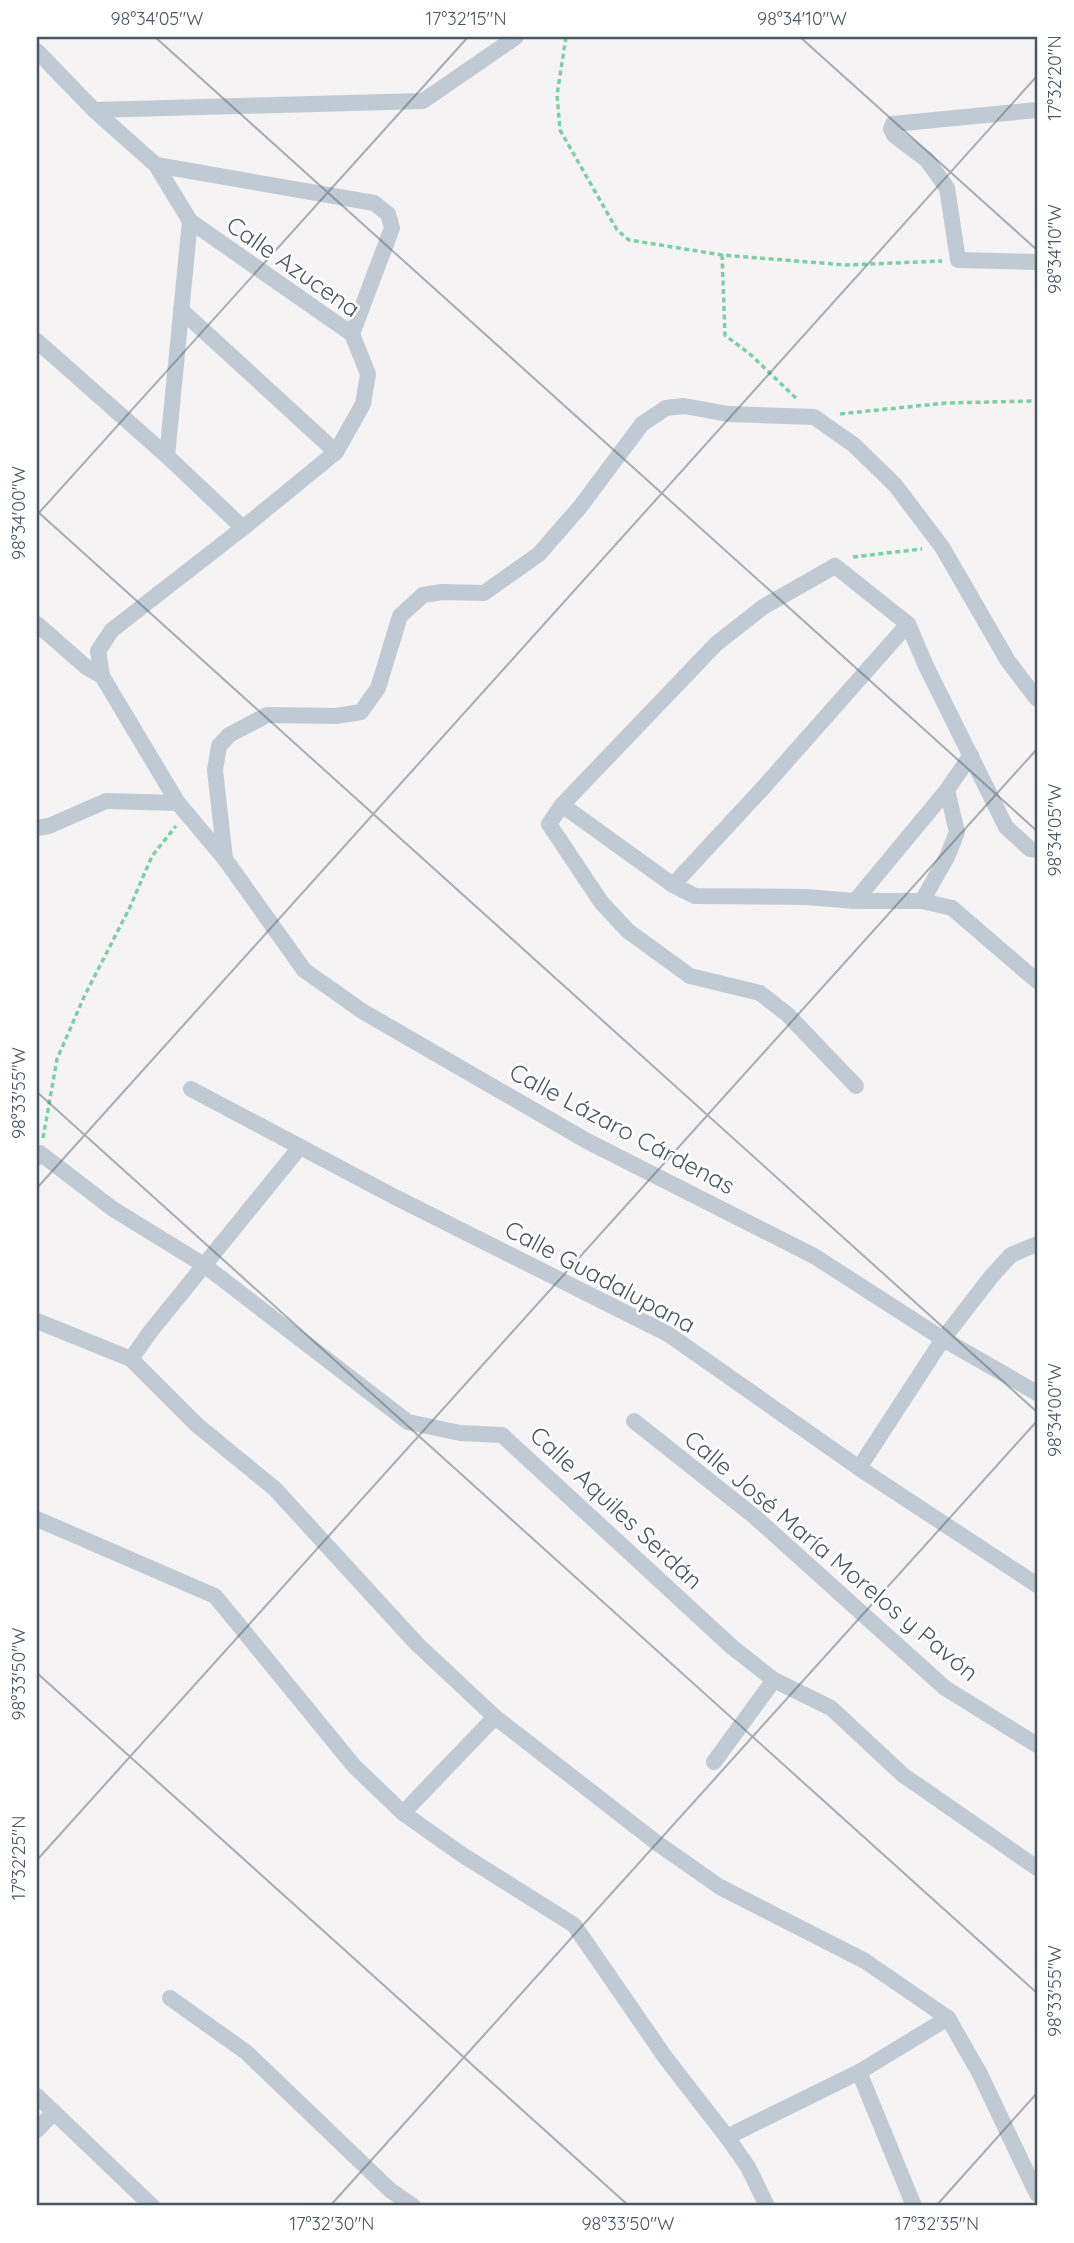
<svg xmlns="http://www.w3.org/2000/svg" width="1074" height="2243" viewBox="0 0 1074 2243" font-family="Quicksand,sans-serif">
	<style>
		.lines { fill: none; stroke-linecap: round; stroke-linejoin: round }
		.path { stroke: #7ad0a6; stroke-width: 3.5; stroke-dasharray: 5 3.5; stroke-linecap: butt }
		.minor { stroke: #c1cad2; stroke-width: 16 }
		.ticks { fill: none; stroke: #4a5661; stroke-width: 2; stroke-opacity: 0.45 }
		.labels { text-anchor: middle; stroke-width: 5; stroke-linejoin: round; paint-order: stroke }
		.street-label { font-size: 24px; fill: #4a5661; stroke: #fff }
		.neatline { fill: none; stroke: #4a5661; stroke-width: 2.5 }
		.ticks-label { font-size: 18px; text-anchor: middle; fill: #4a5661 }
	</style>
	<rect width="100%" height="100%" fill="#f5f3f3"/>
	<g class="lines">
		<!-- path -->
		<g class="path">
			<path d="M566,37L557,95L560,130L617,230L629,240L722,255L846,265L942,261"/>
			<path d="M722,255L725,335L751,355L798,400"/>
			<path d="M840,414L946,403L1037,401"/>
			<path d="M853,557L922,549"/>
			<path d="M43,1138L57,1059L84,997L130,907L152,856L176,826"/>
		</g>
		<!-- minor -->
		<g class="minor">
			<path d="M37,51L94,110L156,165L190,221L352,334L368,374L363,404L336,452L243,528L112,630L98,651L102,676"/>
			<path d="M94,110L423,101L516,37"/>
			<path d="M1037,110L893,124L891,129L894,135L927,160L947,188L958,260L1037,262"/>
			<path d="M156,165L374,203L388,214L392,228L352,334"/>
			<path d="M181,310L336,452"/>
			<path d="M37,341L167,456L243,528"/>
			<path d="M167,456L190,221"/>
			<path d="M37,624L85,666L102,676L178,803L225,859L304,970L362,1011L587,1141L814,1256L943,1339L1037,1393"/>
			<path d="M562,805L673,885L695,896L806,897L855,901H922L947,857L957,832L947,790L971,755"/>
			<path d="M37,828L49,826L106,801L178,803"/>
			<path d="M225,859L215,770L219,746L229,735L267,715L336,716L361,712L378,688L400,616L423,595L442,592L484,593L539,554L580,507L642,424L666,408L684,406L728,414L814,417L854,445L895,485L942,547L1008,661L1037,699"/>
			<path d="M673,885L762,789L908,624"/>
			<path d="M855,901L947,790"/>
			<path d="M922,901L952,908L1037,981"/>
			<path d="M856,1086L787,1014L760,993L690,976L628,931L601,902L549,824L562,805L716,644L763,607L835,566L908,624L926,666L1006,827L1030,849L1037,850"/>
			<path d="M191,1089L393,1196L668,1334L859,1468L1037,1585"/>
			<path d="M37,1158L40,1153L113,1209L204,1265L408,1422L460,1433L502,1435L732,1647L774,1680L831,1708L903,1775L1037,1868"/>
			<path d="M37,1321L131,1359L197,1425L275,1489L417,1644L495,1717L657,1843L720,1887L865,1961L948,2018L980,2074L1037,2194"/>
			<path d="M131,1359L150,1332L300,1147"/>
			<path d="M634,1421L755,1517L945,1688L1037,1745"/>
			<path d="M859,1468L943,1339L991,1277L1011,1255L1037,1244"/>
			<path d="M37,1519L215,1596L354,1766L403,1813L461,1854L574,1925L665,2057L727,2137L748,2167L767,2206"/>
			<path d="M714,1762L774,1680"/>
			<path d="M403,1813L495,1717"/>
			<path d="M170,1998L246,2052L390,2190L413,2206"/>
			<path d="M859,2072L914,2206"/>
			<path d="M37,2096L152,2206"/>
			<path d="M37,2130L54,2112"/>
			<path d="M727,2137L859,2072L948,2018"/>
		</g>
	</g>
	<!-- ticks -->
	<path class="ticks" d="M155,37L1037,831M800,37L1037,250M37,511L1037,1412M37,515L468,37M37,1092L1037,1993M37,1188L1037,76M37,1673L629,2206M37,1860L1037,749M330,2206L1037,1421M936,2206L1037,2093"/>
	<g class="labels">
		<!-- street labels -->
		<g class="street-label">
			<text transform="translate(293 267) rotate(35)" y="8">Calle Azucena</text>
			<text transform="translate(622 1129) rotate(28)" y="8">Calle Lázaro Cárdenas</text>
			<text transform="translate(600 1277) rotate(28)" y="8">Calle Guadalupana</text>
			<text transform="translate(616 1508) rotate(43)" y="8">Calle Aquiles Serdán</text>
			<text transform="translate(831 1556) rotate(40)" y="8">Calle José María Morelos y Pavón</text>
		</g>
	</g>
	<!-- border -->
	<rect width="1074" height="2243" fill="none" stroke="#ffffff" stroke-width="77"/>
	<rect x="38" y="38" width="998" height="2166" class="neatline"/>
	<g class="ticks-label">
		<text x="157" y="25">98°34'05"W</text>
		<text x="466" y="25">17°32'15"N</text>
		<text x="802" y="25">98°34'10"W</text>
		<text transform="translate(1055 78) rotate(-90)" y="6">17°32'20"N</text>
		<text transform="translate(1055 249) rotate(-90)" y="6">98°34'10"W</text>
		<text transform="translate(19 513) rotate(-90)" y="6">98°34'00"W</text>
		<text transform="translate(1055 830) rotate(-90)" y="6">98°34'05"W</text>
		<text transform="translate(19 1093) rotate(-90)" y="6">98°33'55"W</text>
		<text transform="translate(1055 1410) rotate(-90)" y="6">98°34'00"W</text>
		<text transform="translate(19 1674) rotate(-90)" y="6">98°33'50"W</text>
		<text transform="translate(19 1858) rotate(-90)" y="6">17°32'25"N</text>
		<text transform="translate(1055 1991) rotate(-90)" y="6">98°33'55"W</text>
		<text x="332" y="2230">17°32'30"N</text>
		<text x="628" y="2230">98°33'50"W</text>
		<text x="937" y="2230">17°32'35"N</text>
	</g>
</svg>
